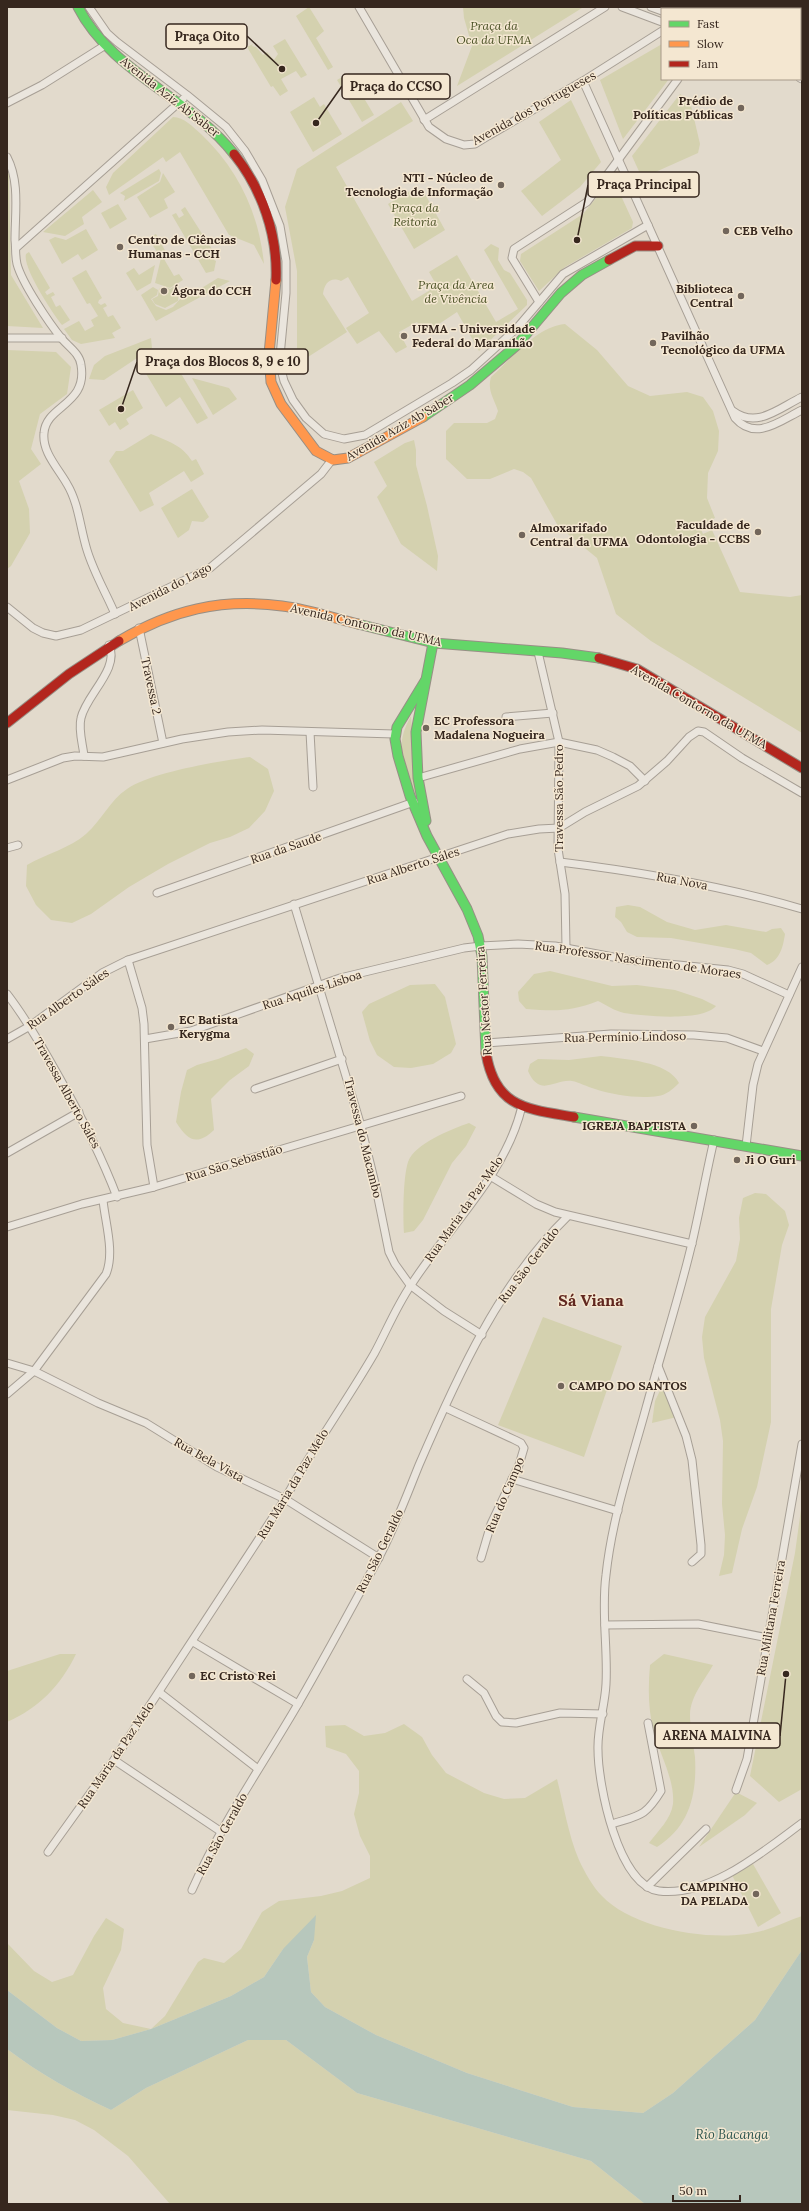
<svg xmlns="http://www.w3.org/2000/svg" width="809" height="2211" viewBox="0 0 809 2211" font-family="Lora,serif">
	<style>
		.green { fill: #d4d1af }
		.water { fill: #b7c7bc }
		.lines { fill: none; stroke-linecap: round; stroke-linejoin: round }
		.street-casing { stroke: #a79f95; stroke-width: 9 }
		.fast-casing { stroke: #978f85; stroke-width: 11 }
		.slow-casing { stroke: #978f85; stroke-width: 11 }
		.jam-casing { stroke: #978f85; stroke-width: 11 }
		.street { stroke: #eae5dd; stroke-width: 7 }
		.fast { stroke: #63d668; stroke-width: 9 }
		.slow { stroke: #ff974d; stroke-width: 9 }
		.jam { stroke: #b3261e; stroke-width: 9 }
		.poi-dot { fill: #72665b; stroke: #f4e7d1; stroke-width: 1.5 }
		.labels { text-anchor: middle; stroke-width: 3; stroke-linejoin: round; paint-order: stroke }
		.park-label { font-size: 12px; font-style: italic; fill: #4a5125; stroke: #f4e7d1 }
		.street-label { font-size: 12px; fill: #36271e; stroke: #f4e7d1 }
		.poi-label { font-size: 12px; font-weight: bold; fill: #36271e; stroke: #f4e7d1; text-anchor: start }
		.water-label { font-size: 13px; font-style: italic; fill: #2d554f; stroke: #f4e7d1 }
		.district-label { font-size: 16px; font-weight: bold; fill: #61271f; stroke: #f4e7d1 }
		.leader { fill: none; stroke: #36271e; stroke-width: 1.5 }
		.callout-dot { fill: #36271e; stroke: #f4e7d1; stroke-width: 1.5 }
		.callout { fill: #f4e7d1; stroke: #36271e; stroke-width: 1.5 }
		.callout-label { font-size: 13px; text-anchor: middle; font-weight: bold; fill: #36271e }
	</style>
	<rect width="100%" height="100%" fill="#e2dacc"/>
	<!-- green -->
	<g class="green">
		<path d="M309,7L324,31L316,38L333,67L328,70L296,16Z"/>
		<path d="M463,7H580L582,8L457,86L472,46L464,18Z"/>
		<path d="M285,39L307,75L301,78L296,71L281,79L288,91L280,96L273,86L271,87L247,47L253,44L252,46L256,47L263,55L267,52L274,60L278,54L273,46Z"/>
		<path d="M662,44V79H669L623,139L600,80Z"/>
		<path d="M349,73L374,115L362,122L337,80Z"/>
		<path d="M680,94L690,101L700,144L698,153L642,178L632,156Z"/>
		<path d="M314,97L320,107L324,104L342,134L313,152L290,112Z"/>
		<path d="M571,100L601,162L580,187L542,216L521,191L561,160L539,122Z"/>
		<path d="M401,102L413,121L336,167L412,301L437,286L429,272L457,255L496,322L518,309L484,250L491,244L499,248L498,260L504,270L510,273L527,300V305L479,351L457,312L424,334L417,322L399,332L407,347L396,353L379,331L357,344L346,328L369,313L348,277L341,281C330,276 324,284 323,294L347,332L297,364V271L285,207L297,169Z"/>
		<path d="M173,117C184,117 193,127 201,134C238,169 259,213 264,264L254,245L229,235L180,152L166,162L163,157L109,195L106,187L113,173Z"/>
		<path d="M159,169L161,173L159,181L124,201L125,196L120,193Z"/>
		<path d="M7,171L9,174L11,275L43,328L7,326Z"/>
		<path d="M163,173L175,192L164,199L168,208L150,218L137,197L160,182Z"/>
		<path d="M610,185L617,187L633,222L632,228L565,267L539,291L520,261L521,254L583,214L606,186Z"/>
		<path d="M415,188L425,194L445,230L414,249L388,204Z"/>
		<path d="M93,190L102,202L82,217L84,224L65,236L43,232Z"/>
		<path d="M118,204L127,219L110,229L101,213Z"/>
		<path d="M185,207L215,254L214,260L216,261L214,271L206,273L172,215L176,213L179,218L184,215L181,210Z"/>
		<path d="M86,229L98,250L82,260L78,254L62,264L49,240L55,237L66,240Z"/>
		<path d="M156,234L168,256L164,259L174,276L179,274L183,280L170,288L155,283L161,258L148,238Z"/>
		<path d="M29,252L50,288L45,292L47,295L53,292L55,295L51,297L56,307L60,305L70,320L62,325C53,314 22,267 26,254Z"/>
		<path d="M155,265L151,283L137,291L126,273L134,268L139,275Z"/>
		<path d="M86,270L102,298L99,300L98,303L101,305L105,303L107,306L103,308L108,317L113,315L121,328L112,333L115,338L81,344L72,340L64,329L79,321L85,331L94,326L91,320L98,316L90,303L87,304L72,278Z"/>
		<path d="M218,278L230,281L156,321L141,295L153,287L158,290L157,295L151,299L156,306L166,310L173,307L181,298L182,300Z"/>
		<path d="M176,285L179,290L178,301L165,308L155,304L152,299L158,296L159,289L165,286L170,289Z"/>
		<path d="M565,324L597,350L628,386L650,396L687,392L703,397L713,411L719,431L718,451L708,473L707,498L715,518L699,525L703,534L712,530L740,592L790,597L802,595V733L651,641L616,614L597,558L558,526L531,478L523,472L514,469L490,479H467L446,459V431L454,423H487L495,419L498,411C494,398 487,391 491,377C512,358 536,327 565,324Z"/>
		<path d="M151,338L152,348L104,380L89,379L94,365L105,356Z"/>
		<path d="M7,350L56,352L71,367L67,394L40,414L31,449L41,464L19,481L29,509L30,533L11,566L7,569Z"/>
		<path d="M159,364L177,367L208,418L197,424L180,397L166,407L145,372Z"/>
		<path d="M192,378L229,388L237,399L213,415Z"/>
		<path d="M133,390L143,408L126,419L129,424L120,430L115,422L109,426L99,410Z"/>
		<path d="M151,434C168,441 182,445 192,461L196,459L204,474L191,482L184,471L149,493L154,505L140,512L109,461L116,451H123Z"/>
		<path d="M414,440L416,450V465L427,506L438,556L437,571L401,544L377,497L387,486L374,462L405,443Z"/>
		<path d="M192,489L209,517L203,522L192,521L189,530L178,538L161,508Z"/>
		<path d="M411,716L417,795H415C404,763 393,748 411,716Z"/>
		<path d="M250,757L268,769L274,791L265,811L249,828L230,837L210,843L168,864L129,887L91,914L72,923L51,920L36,905L26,886L27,865C46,854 70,848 86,834C102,820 110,800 127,789C151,772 220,761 250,757Z"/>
		<path d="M628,905L640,907L667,922L695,930L726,925L766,932L772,929L781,928L785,934C783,947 780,960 767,965L751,953L734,949L671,938L637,937L627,932L621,922L615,917L616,907Z"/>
		<path d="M550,971L612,986L637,985L675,990L702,999L716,1006C703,1022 643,1016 624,1013C615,1011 606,1005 598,1001C570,1012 555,1011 526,1009L519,1001L518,992L534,974Z"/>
		<path d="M435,984L445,997L456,1044L451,1053L433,1064L411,1068L394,1067L377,1055L370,1041L362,1012L369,1004L410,985Z"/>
		<path d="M246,1048L254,1054L249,1066L230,1080L211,1099L214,1130C197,1146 188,1141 176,1122L181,1092L187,1070L197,1065L218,1059Z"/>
		<path d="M601,1056C623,1059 668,1061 679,1083C673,1089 666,1095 658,1096C640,1099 613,1095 595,1089C587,1087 579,1082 572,1081C554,1079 540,1098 528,1071L530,1064L538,1059L569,1060Z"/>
		<path d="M469,1123L476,1127L466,1146L452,1163L423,1220L414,1231L404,1233C403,1215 403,1178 408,1162C415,1143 452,1129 469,1123Z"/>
		<path d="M755,1193L766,1194L785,1211L789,1225L782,1245L771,1309V1422L757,1487L742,1529L732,1573L719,1576L724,1555L725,1535L722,1504L723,1441L720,1420L704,1358L702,1337L705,1317L736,1261L740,1239L739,1218L743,1198Z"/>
		<path d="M543,1317L622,1346L584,1457L498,1425Z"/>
		<path d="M666,1378L677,1417L652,1423L655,1401Z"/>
		<path d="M802,1502V1789L779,1802L750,1776L795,1553Z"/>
		<path d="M60,1654H76C61,1685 39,1708 7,1722V1671Z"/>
		<path d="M664,1654L713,1665C705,1680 691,1695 690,1714C690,1728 693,1742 695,1757C697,1794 690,1826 657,1847L649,1843C658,1831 671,1819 673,1804C675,1780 660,1755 654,1732C648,1710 648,1688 650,1665Z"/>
		<path d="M404,1724L422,1737L432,1755L446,1773L484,1793L504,1799L525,1798L557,1779C564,1806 568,1834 579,1860C585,1873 593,1887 602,1896C635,1931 721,1944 765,1930C778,1926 790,1920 802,1916V1950L755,2020L673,2093L643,2113L573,2107L467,2073L376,2035L325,2007L311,1992L307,1957L314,1940L283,1949L264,1977L231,1996L151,2029L112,2040L81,2041L57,2028L7,1990V1943L34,1971L52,1982L73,1975L94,1936L106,1918L124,1929L121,1950L103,1988L106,2009L123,2023L151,2029L165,2016L198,1962L204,1958L224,1963L241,1949L262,1912L279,1901L321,1896L342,1891L370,1878V1856L360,1836L354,1814L359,1793V1771L346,1754L326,1747L325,1726L345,1725L364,1736L385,1733Z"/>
		<path d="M736,1792L757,1803L745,1815L699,1847Z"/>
		<path d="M753,1864L781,1913L758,1927L732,1875Z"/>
		<path d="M248,2040H286L357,2093L591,2161L645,2204H170L128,2156L94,2130L75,2120L53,2115L7,2110V2049C40,2074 74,2093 111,2110L146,2088Z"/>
	</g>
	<!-- water -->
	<path class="water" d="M316,1915L314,1940L307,1957L311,1992L325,2007L376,2035L467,2073L573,2107L643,2113L673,2093L755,2020L802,1950V2204H645L591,2161L357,2093L286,2040H248L146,2088L111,2110C74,2093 40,2074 7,2049V1990L57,2028L81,2041L112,2040L151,2029L231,1996L264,1977L283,1949Z"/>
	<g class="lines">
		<defs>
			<g id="street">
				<path d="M89,7L107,33L117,42L187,95L226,127L245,151L262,180L280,226L286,261V293L280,356L281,369L284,381L293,400L306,418L324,434L344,439L365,435L452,383L471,370L517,328L563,274L648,225"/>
				<path d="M359,7L429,127L446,139L464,145L475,144L488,136L583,81L662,31"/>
				<path d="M622,7L662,22"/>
				<path d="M651,7L662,11"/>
				<path d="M800,66L802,67"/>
				<path d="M800,78L802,79"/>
				<path d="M583,81L735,418C756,442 781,420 802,410"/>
				<path d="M7,103L42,85L104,46"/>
				<path d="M424,120L605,7"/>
				<path d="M7,157C20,182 15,212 15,240C16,247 15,256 17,264C22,283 49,323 62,339C69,347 80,354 81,365C88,405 46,405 44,433C42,452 58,468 67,484C79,504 80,528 87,550C94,573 106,593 115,614"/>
				<path d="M16,248L183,99"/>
				<path d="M539,302L512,258L514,249L587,202L678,79"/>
				<path d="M7,338H62"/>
				<path d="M733,411C757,429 779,408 802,397"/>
				<path d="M7,607L33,628L43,633L56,636L81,630L210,568L321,474L331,461"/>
				<path d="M139,628L163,743"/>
				<path d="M538,652L559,742L558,849L565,894L566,947"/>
				<path d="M506,717L553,713"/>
				<path d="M310,732L313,787"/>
				<path d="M84,756C83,745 78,730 81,718C86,695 120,669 109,645"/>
				<path d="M418,778L520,749L559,742L597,750L613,757L630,766L645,781"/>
				<path d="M7,780L63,758L75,756L103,757L182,739L228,732L262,730L394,734"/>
				<path d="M7,848L18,845"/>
				<path d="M560,862C642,872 723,886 802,909"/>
				<path d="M157,893L414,802"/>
				<path d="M294,904L361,1126L375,1183L389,1252L395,1264L410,1285L444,1311L482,1335"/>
				<path d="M128,960L142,1008L144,1024L147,1145L154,1187"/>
				<path d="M7,994C27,1020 43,1048 59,1077C81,1116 101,1155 117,1197"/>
				<path d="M7,1039L30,1026L102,973L128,960L508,834L539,829L559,828L585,812L638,786L667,761L689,737L698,731L704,732L742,758L802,793"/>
				<path d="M145,1039L191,1031L340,978L464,948L481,946L518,944L555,946L629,960L728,970L743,974L789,995"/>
				<path d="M486,1043L611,1034L694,1035L727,1038L763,1051"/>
				<path d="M255,1089L342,1059"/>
				<path d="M714,1140C706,1174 700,1209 692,1243C679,1298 661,1353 646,1408C631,1463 612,1518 606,1575C601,1611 608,1648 606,1684C605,1706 597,1728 598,1750C598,1784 618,1886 659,1891C710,1897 764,1851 802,1823"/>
				<path d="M746,1146L753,1085L758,1064L802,967"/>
				<path d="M7,1153L79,1112"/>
				<path d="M490,1176L536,1204L555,1212L692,1244"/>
				<path d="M7,1227L82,1204L154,1187L461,1096"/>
				<path d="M7,1363L34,1371L98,1403L146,1423L217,1467L285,1499L379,1558"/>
				<path d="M658,1366L686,1436L692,1460L701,1545V1554L692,1562"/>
				<path d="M7,1394L34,1371L106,1274C115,1252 105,1222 103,1200"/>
				<path d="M446,1408L515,1440L521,1443L524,1448L519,1465L491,1524L481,1558"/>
				<path d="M512,1479L618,1511"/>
				<path d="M605,1625L698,1624L768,1638"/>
				<path d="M193,1642L298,1704"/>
				<path d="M467,1679L484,1693L496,1716L502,1722L516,1723L560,1713L603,1714"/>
				<path d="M159,1692L258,1769"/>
				<path d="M114,1760L220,1831"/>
				<path d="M736,1790L747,1759L802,1444"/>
				<path d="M612,1824C640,1815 645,1817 661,1791L648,1723"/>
				<path d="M48,1852L114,1760L285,1499C312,1449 345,1404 374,1354C386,1332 396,1307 411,1285C448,1227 506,1175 522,1106"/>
				<path d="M647,1887L706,1829"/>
				<path d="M192,1890C221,1824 262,1766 298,1704C325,1657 351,1609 377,1561C394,1530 406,1497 419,1465C457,1377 499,1283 568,1216"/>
			</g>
			<g id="fast">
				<path d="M78,7C111,72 189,97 234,154"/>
				<path d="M423,417L470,385L517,345L561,293L582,275L609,260"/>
				<path d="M358,624L434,643L562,653L599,658"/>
				<path d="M425,681L397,727L395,739L398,756L410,796L427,836L467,909L478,936L482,956L486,1053"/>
				<path d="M426,821L418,778L416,732L433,643"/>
				<path d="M574,1117L802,1156"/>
			</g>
			<g id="slow">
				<path d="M276,280L269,354L271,382L281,404L316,451L333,460L348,458L423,417"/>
				<path d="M119,641C171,610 221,598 282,606C307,609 333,618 358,624"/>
			</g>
			<g id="jam">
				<path d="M234,154C262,189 278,235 276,280"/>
				<path d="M609,260L635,246H658"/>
				<path d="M599,658L637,669L802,768"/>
				<path d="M7,723L69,674L119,641"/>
				<path d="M486,1053C495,1108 527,1109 574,1117"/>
			</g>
		</defs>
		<!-- street casing -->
		<use href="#street" class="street-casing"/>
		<!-- fast casing -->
		<use href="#fast" class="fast-casing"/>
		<!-- slow casing -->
		<use href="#slow" class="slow-casing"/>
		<!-- jam casing -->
		<use href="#jam" class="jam-casing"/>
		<!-- street -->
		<use href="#street" class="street"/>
		<!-- fast -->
		<use href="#fast" class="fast"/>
		<!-- slow -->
		<use href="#slow" class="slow"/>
		<!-- jam -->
		<use href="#jam" class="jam"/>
	</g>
	<!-- markers -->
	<g class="poi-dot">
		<circle cx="741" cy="108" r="4"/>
		<circle cx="501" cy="185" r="4"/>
		<circle cx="726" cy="231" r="4"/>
		<circle cx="120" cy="247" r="4"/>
		<circle cx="164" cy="291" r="4"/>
		<circle cx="741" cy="296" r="4"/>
		<circle cx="404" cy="336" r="4"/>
		<circle cx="653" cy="343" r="4"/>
		<circle cx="758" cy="532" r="4"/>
		<circle cx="522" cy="535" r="4"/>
		<circle cx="426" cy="728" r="4"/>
		<circle cx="171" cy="1027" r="4"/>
		<circle cx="694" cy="1126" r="4"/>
		<circle cx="737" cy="1160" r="4"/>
		<circle cx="561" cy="1386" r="4"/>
		<circle cx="192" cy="1676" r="4"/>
		<circle cx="756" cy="1894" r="4"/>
	</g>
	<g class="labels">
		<!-- park labels -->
		<g class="park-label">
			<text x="494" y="30">Praça da<tspan x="494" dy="14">Oca da UFMA</tspan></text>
			<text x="415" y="212">Praça da<tspan x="415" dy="14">Reitoria</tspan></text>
			<text x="456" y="289">Praça da Area<tspan x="456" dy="14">de Vivência</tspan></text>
		</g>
		<!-- street labels -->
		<g class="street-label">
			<text transform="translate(170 97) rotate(38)" y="4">Avenida Aziz Ab'Saber</text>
			<text transform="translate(534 108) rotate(-29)" y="4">Avenida dos Portugueses</text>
			<text transform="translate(400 427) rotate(-30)" y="4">Avenida Aziz Ab'Saber</text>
			<text transform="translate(170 587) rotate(-27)" y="4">Avenida do Lago</text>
			<text transform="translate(366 625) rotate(13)" y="4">Avenida Contorno da UFMA</text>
			<text transform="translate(151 686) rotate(78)" y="4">Travessa 2</text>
			<text transform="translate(699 707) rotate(30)" y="4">Avenida Contorno da UFMA</text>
			<text transform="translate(559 798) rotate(-90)" y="4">Travessa São Pedro</text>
			<text transform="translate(286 848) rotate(-19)" y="4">Rua da Saude</text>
			<text transform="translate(413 866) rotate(-18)" y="4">Rua Alberto Sáles</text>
			<text transform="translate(682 881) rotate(11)" y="4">Rua Nova</text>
			<text transform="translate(638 960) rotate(8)" y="4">Rua Professor Nascimento de Moraes</text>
			<text transform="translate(312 990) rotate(-18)" y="4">Rua Aquiles Lisboa</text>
			<text transform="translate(68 999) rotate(-35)" y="4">Rua Alberto Sáles</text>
			<text transform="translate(484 1001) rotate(-94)" y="4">Rua Nestor Ferreira</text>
			<text transform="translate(625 1037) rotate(-1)" y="4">Rua Permínio Lindoso</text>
			<text transform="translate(67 1093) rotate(61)" y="4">Travessa Alberto Sáles</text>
			<text transform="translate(363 1138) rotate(76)" y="4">Travessa do Macambo</text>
			<text transform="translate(234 1163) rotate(-17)" y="4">Rua São Sebastião</text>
			<text transform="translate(464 1209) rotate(-55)" y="4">Rua Maria da Paz Melo</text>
			<text transform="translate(529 1265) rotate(-53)" y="4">Rua São Geraldo</text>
			<text transform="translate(209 1460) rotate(29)" y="4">Rua Bela Vista</text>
			<text transform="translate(293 1484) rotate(-59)" y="4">Rua Maria da Paz Melo</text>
			<text transform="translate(505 1495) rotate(-67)" y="4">Rua do Campo</text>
			<text transform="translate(380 1551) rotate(-64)" y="4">Rua São Geraldo</text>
			<text transform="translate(771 1618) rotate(-80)" y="4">Rua Militana Ferreira</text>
			<text transform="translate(116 1755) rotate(-56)" y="4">Rua Maria da Paz Melo</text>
			<text transform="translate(222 1834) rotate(-61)" y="4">Rua São Geraldo</text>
		</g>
		<!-- poi labels -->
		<g class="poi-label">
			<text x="733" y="105" text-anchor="end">Prédio de<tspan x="733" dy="14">Políticas Públicas</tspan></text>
			<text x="493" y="182" text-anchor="end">NTI - Núcleo de<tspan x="493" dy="14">Tecnologia de Informação</tspan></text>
			<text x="734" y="235">CEB Velho</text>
			<text x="128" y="244">Centro de Ciências<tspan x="128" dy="14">Humanas - CCH</tspan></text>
			<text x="733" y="293" text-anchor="end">Biblioteca<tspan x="733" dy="14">Central</tspan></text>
			<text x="172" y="295">Ágora do CCH</text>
			<text x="412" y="333">UFMA - Universidade<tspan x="412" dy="14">Federal do Maranhão</tspan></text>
			<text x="661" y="340">Pavilhão<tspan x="661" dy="14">Tecnológico da UFMA</tspan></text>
			<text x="750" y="529" text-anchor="end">Faculdade de<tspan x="750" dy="14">Odontologia - CCBS</tspan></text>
			<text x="530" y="532">Almoxarifado<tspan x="530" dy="14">Central da UFMA</tspan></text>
			<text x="434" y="725">EC Professora<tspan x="434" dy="14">Madalena Nogueira</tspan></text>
			<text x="179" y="1024">EC Batista<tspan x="179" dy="14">Kerygma</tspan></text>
			<text x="686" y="1130" text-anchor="end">IGREJA BAPTISTA</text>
			<text x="745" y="1164">Ji O Guri</text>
			<text x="569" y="1390">CAMPO DO SANTOS</text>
			<text x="200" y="1680">EC Cristo Rei</text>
			<text x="748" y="1891" text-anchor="end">CAMPINHO<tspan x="748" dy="14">DA PELADA</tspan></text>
		</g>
		<!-- water labels -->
		<g class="water-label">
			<text x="732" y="2139">Rio Bacanga</text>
		</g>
		<!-- district labels -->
		<g class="district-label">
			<text x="591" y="1306">Sá Viana</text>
		</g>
	</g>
	<!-- callouts -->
	<path class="leader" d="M282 69L247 36M316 123L342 86M577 240L588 185M121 409L137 362M786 1674L780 1736"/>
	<g class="callout-dot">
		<circle cx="282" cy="69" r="4"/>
		<circle cx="316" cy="123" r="4"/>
		<circle cx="577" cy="240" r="4"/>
		<circle cx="121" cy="409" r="4"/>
		<circle cx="786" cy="1674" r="4"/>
	</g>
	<g class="callout">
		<rect x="166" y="24" width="81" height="25" rx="4"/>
		<rect x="342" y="74" width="108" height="25" rx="4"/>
		<rect x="588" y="172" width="111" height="25" rx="4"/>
		<rect x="137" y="349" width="171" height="25" rx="4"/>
		<rect x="655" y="1723" width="125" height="25" rx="4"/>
	</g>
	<g class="callout-label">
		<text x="207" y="41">Praça Oito</text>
		<text x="396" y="91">Praça do CCSO</text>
		<text x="644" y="189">Praça Principal</text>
		<text x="223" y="366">Praça dos Blocos 8, 9 e 10</text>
		<text x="717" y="1740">ARENA MALVINA</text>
	</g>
	<!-- border -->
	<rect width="809" height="2211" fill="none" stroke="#36271e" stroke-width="16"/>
	<!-- legend -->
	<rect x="661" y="8" width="140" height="72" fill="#f4e7d1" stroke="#a89a89"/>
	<rect x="669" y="21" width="20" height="6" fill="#63d668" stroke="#a89a89"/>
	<text x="697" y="28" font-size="12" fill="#36271e">Fast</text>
	<rect x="669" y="41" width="20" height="6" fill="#ff974d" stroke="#a89a89"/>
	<text x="697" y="48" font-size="12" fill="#36271e">Slow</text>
	<rect x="669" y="61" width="20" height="6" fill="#b3261e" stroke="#a89a89"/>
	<text x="697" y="68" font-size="12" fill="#36271e">Jam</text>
	<!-- scale -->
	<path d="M673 2195v6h67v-6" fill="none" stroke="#36271e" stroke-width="2"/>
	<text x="679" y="2195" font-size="12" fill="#36271e" stroke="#f4e7d1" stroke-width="3" paint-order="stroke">50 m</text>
</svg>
